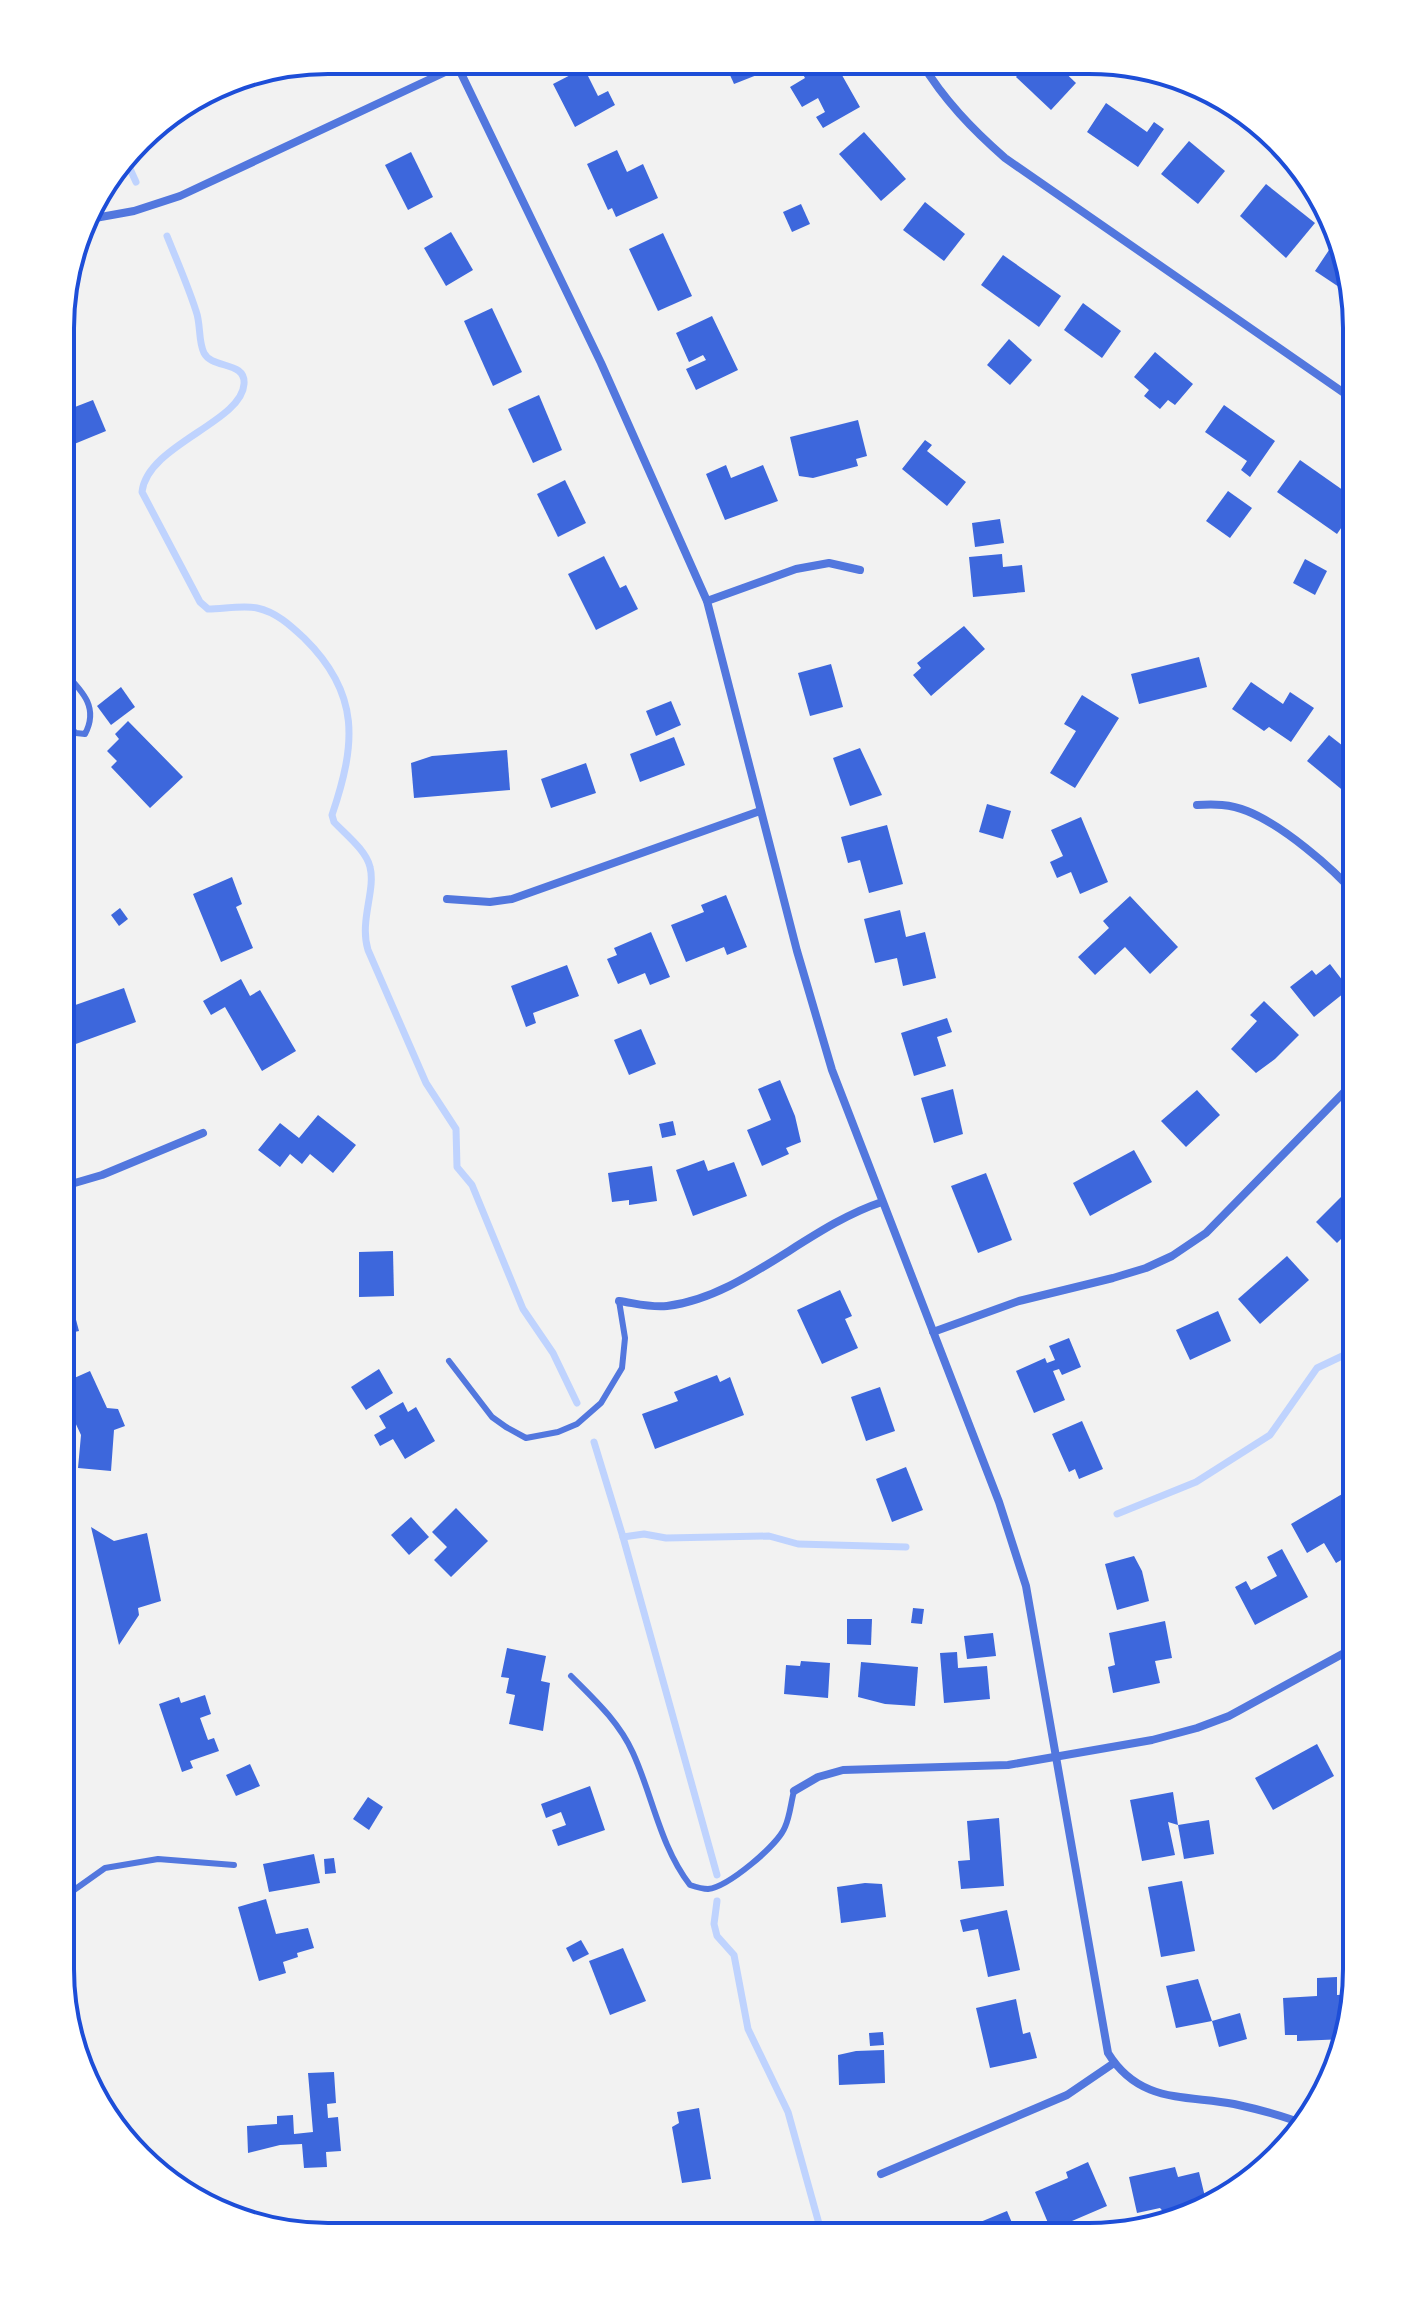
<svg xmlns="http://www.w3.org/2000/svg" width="1417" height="2297" viewBox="0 0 1417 2297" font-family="Barlow,sans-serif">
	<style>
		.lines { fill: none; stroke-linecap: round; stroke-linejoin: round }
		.stream { stroke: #bfd3fe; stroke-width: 7 }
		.building { fill: #3d67dc }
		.service { stroke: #5277de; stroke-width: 6 }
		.minor { stroke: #5277de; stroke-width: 8 }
		.rim { fill: none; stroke: #1d4ed8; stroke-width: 4 }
	</style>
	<rect width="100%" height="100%" fill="#f2f2f2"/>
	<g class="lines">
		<!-- stream -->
		<g class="stream">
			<path d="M126,160L136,182"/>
			<path d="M167,236C177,261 188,286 196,311C201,324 198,341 204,353C212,369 246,361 244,384C242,422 147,445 142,492L200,602L208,609C223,609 243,605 257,608C276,612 290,625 304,638C361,694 356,744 332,815L334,822C345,834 366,850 370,867C376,890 359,921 368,950L426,1083L456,1129L457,1167L472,1185L523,1309L553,1353L577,1403"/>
			<path d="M594,1442L623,1537L717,1875"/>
			<path d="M1117,1514L1196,1482L1270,1435L1317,1368L1357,1349"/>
			<path d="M623,1537L644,1534L666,1538L769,1536L798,1544L906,1547"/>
			<path d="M717,1901L714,1924L717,1936L734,1955L748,2029L788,2112L821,2231L826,2236"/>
		</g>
	</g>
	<!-- building -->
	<g class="building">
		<path d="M737,61H757L762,73L734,84L726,66Z"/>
		<path d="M814,61H834L860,107L823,128L816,117L825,112L818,98L802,107L790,87L805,78L800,69Z"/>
		<path d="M1030,62H1054L1076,83L1051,110L1016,77Z"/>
		<path d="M584,68L598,96L608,91L615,105L575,127L553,84Z"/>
		<path d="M1106,103L1147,132L1154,122L1164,129L1138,167L1087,132Z"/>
		<path d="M864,132L906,179L881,201L839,154Z"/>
		<path d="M1189,141L1225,171L1198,204L1161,174Z"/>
		<path d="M617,150L627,172L643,164L658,198L616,217L612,208L608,210L587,164Z"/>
		<path d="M411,152L433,197L408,210L385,165Z"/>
		<path d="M1266,184L1315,223L1286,258L1240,216Z"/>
		<path d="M925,202L965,234L944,261L903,230Z"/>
		<path d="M801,204L810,224L792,232L783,212Z"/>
		<path d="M451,232L473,270L446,286L424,248Z"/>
		<path d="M663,233L692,296L658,311L629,249Z"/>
		<path d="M1339,235L1350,295H1351L1315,271Z"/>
		<path d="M1003,255L1061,296L1039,327L981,285Z"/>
		<path d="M1083,303L1121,331L1102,358L1064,330Z"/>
		<path d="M492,308L522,372L493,386L464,321Z"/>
		<path d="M712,316L738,370L696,390L686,369L706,360L703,355L689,362L676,333Z"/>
		<path d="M1009,339L1032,360L1010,385L987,365Z"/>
		<path d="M1155,352L1193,384L1175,405L1168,400L1160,409L1144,396L1149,390L1134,377Z"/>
		<path d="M539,395L562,450L533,463L508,409Z"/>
		<path d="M93,400L106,431L62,449V412Z"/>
		<path d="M1224,405L1275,441L1250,477L1241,470L1247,461L1205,432Z"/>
		<path d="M858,420L867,456L856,459L858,466L813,478L799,476L790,437Z"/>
		<path d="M925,440L932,445L927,451L966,482L947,506L902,469Z"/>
		<path d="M1300,460L1357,500V505L1337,534L1277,492Z"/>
		<path d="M726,465L731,478L763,465L778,501L725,520L706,474Z"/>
		<path d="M565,480L586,523L558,537L537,494Z"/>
		<path d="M1228,491L1252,508L1230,538L1206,521Z"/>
		<path d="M1000,519L1004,543L975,547L972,523Z"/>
		<path d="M1002,554L1003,567L1022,565L1025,592L973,597L969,557Z"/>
		<path d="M604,556L620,588L626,585L638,609L596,630L568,574Z"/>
		<path d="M1305,559L1327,571L1315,595L1293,583Z"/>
		<path d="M964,626L985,649L931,696L913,675L921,668L917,663Z"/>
		<path d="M1199,657L1207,687L1139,704L1131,674Z"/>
		<path d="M831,664L843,707L810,716L798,673Z"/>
		<path d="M1251,682L1283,704L1290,692L1314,708L1291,742L1269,727L1264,731L1232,709Z"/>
		<path d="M121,687L135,707L111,725L97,706Z"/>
		<path d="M1082,695L1119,718L1075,788L1050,773L1076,731L1064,724Z"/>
		<path d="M671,701L681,725L656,736L646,711Z"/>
		<path d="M128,721L183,777L150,808L111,767L117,761L107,751L119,739L115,734Z"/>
		<path d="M1329,735L1357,757V802L1307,761Z"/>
		<path d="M674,737L685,765L640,782L630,754Z"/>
		<path d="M860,748L882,795L850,806L833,758Z"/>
		<path d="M507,750L510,790L414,798L411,763L432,756Z"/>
		<path d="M586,763L596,793L551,808L541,779Z"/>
		<path d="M987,804L1011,811L1003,839L979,832Z"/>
		<path d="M1081,817L1108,882L1080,894L1071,872L1057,878L1050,862L1063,856L1051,830Z"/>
		<path d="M887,825L903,884L869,893L860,860L848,863L841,837Z"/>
		<path d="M232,877L242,904L236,907L253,948L221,962L193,894Z"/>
		<path d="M726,895L747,947L727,955L724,947L686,962L671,925L704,912L701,905Z"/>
		<path d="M1130,896L1178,947L1150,974L1125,947L1095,975L1078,957L1109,928L1103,921Z"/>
		<path d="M120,908L128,919L119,926L111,915Z"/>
		<path d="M900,910L906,937L925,932L936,978L903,986L897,958L875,963L864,919Z"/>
		<path d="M651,932L670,977L650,985L645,973L618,984L607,959L617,955L614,948Z"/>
		<path d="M1330,964L1349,989L1314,1017L1290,987L1312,970L1316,975Z"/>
		<path d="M567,965L579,996L533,1013L536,1023L526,1027L511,986Z"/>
		<path d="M241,979L250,996L260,990L296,1051L262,1071L225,1007L211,1015L203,1001Z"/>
		<path d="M124,988L136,1022L73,1045L61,1010Z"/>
		<path d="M1264,1001L1299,1035L1275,1059L1256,1073L1231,1049L1257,1021L1250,1015Z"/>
		<path d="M947,1018L952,1032L937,1037L946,1066L914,1076L901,1033Z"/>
		<path d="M641,1029L656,1064L629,1075L614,1040Z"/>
		<path d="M780,1080L795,1116L801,1142L786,1148L789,1154L762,1166L747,1130L771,1120L758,1089Z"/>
		<path d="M953,1089L963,1134L934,1143L921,1098Z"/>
		<path d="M1197,1090L1220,1115L1186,1147L1161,1121Z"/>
		<path d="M318,1115L356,1145L333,1173L310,1154L302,1164L290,1154L280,1167L258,1150L280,1123L299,1138Z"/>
		<path d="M673,1121L676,1135L662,1138L659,1124Z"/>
		<path d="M1134,1150L1152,1182L1090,1216L1073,1183Z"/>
		<path d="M704,1160L708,1171L734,1162L747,1196L693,1216L676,1170Z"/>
		<path d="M652,1166L657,1201L629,1205V1200L612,1202L608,1173Z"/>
		<path d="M986,1173L1012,1240L978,1253L951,1186Z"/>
		<path d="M1348,1190L1357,1199V1223L1337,1243L1316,1222Z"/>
		<path d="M393,1251L394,1296L359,1297V1252Z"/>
		<path d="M1287,1256L1309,1280L1260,1324L1238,1299Z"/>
		<path d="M61,1263L79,1331L61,1335Z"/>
		<path d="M840,1290L852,1316L845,1319L858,1348L822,1364L797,1310Z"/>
		<path d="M1218,1311L1231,1341L1190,1360L1176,1330Z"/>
		<path d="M1069,1338L1081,1367L1062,1375L1059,1369L1053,1371L1065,1400L1034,1413L1016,1371L1045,1358L1047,1363L1055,1360L1049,1346Z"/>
		<path d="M379,1369L393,1393L366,1410L351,1387Z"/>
		<path d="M90,1371L107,1408L118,1409L125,1426L114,1430L111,1471L78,1468L81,1435L67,1405L61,1408V1378L63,1383Z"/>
		<path d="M717,1375L720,1382L730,1377L744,1415L655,1449L642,1414L678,1401L674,1392Z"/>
		<path d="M880,1387L895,1431L866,1441L851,1397Z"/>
		<path d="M403,1402L408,1412L416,1407L435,1441L405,1459L393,1439L380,1446L374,1435L386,1428L379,1416Z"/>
		<path d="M1082,1421L1103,1469L1079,1479L1075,1469L1069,1472L1052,1434Z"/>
		<path d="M906,1467L923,1510L892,1522L876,1479Z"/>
		<path d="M1349,1490L1357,1503V1557L1351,1560L1348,1556L1336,1563L1324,1543L1307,1553L1291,1524Z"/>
		<path d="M456,1508L488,1541L451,1577L434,1560L447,1547L432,1532Z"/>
		<path d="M411,1517L429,1537L409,1555L391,1535Z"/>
		<path d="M91,1527L114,1541L147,1533L161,1601L138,1608L139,1615L119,1645Z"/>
		<path d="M1282,1549L1308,1597L1255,1625L1235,1587L1246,1581L1251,1590L1277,1576L1267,1557Z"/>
		<path d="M1134,1556L1142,1571L1149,1601L1117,1610L1105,1564Z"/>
		<path d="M913,1608L924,1609L922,1624L911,1623Z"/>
		<path d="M847,1619H872L871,1645L847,1644Z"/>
		<path d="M1165,1621L1172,1658L1155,1661L1160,1683L1113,1693L1108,1667L1115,1665L1109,1633Z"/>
		<path d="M993,1633L996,1656L967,1659L964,1636Z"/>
		<path d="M507,1648L546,1656L541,1681L550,1683L543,1731L509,1724L515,1695L506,1693L509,1678L501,1677Z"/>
		<path d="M957,1652L958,1668L987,1666L990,1699L944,1703L940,1653Z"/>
		<path d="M801,1661L830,1663L828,1698L784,1694L786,1665L800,1666Z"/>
		<path d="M861,1662L918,1667L915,1706L885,1704L858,1697Z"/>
		<path d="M205,1695L211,1714L200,1718L208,1740L214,1738L219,1751L190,1761L193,1768L182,1772L159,1704L179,1697L181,1703Z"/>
		<path d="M1317,1744L1334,1776L1273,1810L1255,1778Z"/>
		<path d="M250,1764L260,1786L236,1796L226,1775Z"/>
		<path d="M590,1786L605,1830L558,1846L552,1830L566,1825L561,1812L546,1818L541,1804Z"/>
		<path d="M1173,1792L1178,1825L1168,1822L1175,1855L1142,1861L1130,1800Z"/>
		<path d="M368,1797L383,1807L369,1830L353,1819Z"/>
		<path d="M1356,1814V1845L1343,1823Z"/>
		<path d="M999,1818L1004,1886L961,1889L958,1861L970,1860L967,1821Z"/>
		<path d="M1209,1820L1214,1854L1184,1859L1178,1825Z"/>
		<path d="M314,1854L320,1883L269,1892L263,1864Z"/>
		<path d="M334,1858L336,1873L325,1874L324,1859Z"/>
		<path d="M1182,1881L1195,1951L1161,1957L1148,1887Z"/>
		<path d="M865,1883L882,1884L886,1917L841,1923L837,1887Z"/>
		<path d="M266,1899L276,1934L308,1928L314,1948L297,1953L298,1957L283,1962L286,1973L259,1981L238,1907Z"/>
		<path d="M1007,1910L1020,1970L988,1977L978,1929L963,1932L960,1920Z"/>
		<path d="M581,1940L589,1954L573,1962L566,1948Z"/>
		<path d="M623,1948L646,2001L610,2015L589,1961Z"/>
		<path d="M1337,1977V1995L1354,1994L1346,2039L1297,2041V2035H1285L1283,1998L1317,1996V1978Z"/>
		<path d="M1198,1979L1212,2021L1176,2028L1166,1986Z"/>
		<path d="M1016,1999L1023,2034L1030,2032L1037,2058L990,2068L976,2008Z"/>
		<path d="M1240,2013L1247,2039L1219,2047L1212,2021Z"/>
		<path d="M883,2032L884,2045L870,2046L869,2033Z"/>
		<path d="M884,2050L885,2083L839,2085L838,2055L856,2051Z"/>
		<path d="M334,2072L336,2103L327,2104L328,2118L338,2117L341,2151L326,2152L327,2167L304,2168L302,2144L280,2145L248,2153L247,2126L277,2124V2116L293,2115L294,2134L313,2132L308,2073Z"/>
		<path d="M699,2108L711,2179L682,2183L672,2127L679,2123L677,2112Z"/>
		<path d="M1088,2162L1107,2206L1051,2230L1035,2192L1068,2178L1066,2172Z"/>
		<path d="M1175,2167L1178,2177L1199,2172L1207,2205L1167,2216L1160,2208L1137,2213L1129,2177Z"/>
		<path d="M1007,2211L1018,2237H958L956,2232Z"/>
		<path d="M723,2226L727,2236H697Z"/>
	</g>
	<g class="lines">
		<!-- service -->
		<g class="service">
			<path d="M62,721L76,733L85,734C100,706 80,689 62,670"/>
			<path d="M449,1361L492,1417L506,1427L526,1438L558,1432L577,1424L601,1403L622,1368L625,1338L619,1301"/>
			<path d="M571,1676C595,1700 619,1722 633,1753C653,1797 660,1846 690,1885C696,1887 702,1889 708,1889C728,1887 778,1845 785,1827C790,1816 791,1802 794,1791"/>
			<path d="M60,1900L105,1868L158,1859L234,1865"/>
		</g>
		<!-- minor -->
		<g class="minor">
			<path d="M921,62C944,100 972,129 1005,158L1357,402"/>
			<path d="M458,67L601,363L707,601L797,951L832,1070L999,1502L1026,1586L1108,2053C1139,2103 1183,2095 1234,2104C1257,2109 1284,2116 1306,2125"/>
			<path d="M84,220L134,211L180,196L471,60"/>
			<path d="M707,601L796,569L829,563L860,570"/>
			<path d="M1197,805C1214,804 1230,804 1247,811C1282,825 1332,867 1357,896"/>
			<path d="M447,899L490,902L512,899L760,811"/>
			<path d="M61,1187L102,1175L203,1133"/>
			<path d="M619,1301C634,1303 651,1308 667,1306C743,1297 808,1226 882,1202"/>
			<path d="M933,1332L1019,1301L1113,1278L1146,1268L1172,1256L1206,1233L1357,1079"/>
			<path d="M794,1791L818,1777L843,1770L1008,1765L1152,1740L1197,1728L1229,1716L1357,1646"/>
			<path d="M881,2174L1067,2095L1114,2063"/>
		</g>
	</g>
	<!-- crop -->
	<path d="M0 0H1417V2297H0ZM328 74H1089A254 254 0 0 1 1343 328V1969A254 254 0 0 1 1089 2223H328A254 254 0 0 1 74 1969V328A254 254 0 0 1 328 74Z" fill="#fff" fill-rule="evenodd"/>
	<path class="rim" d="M328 74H1089A254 254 0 0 1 1343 328V1969A254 254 0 0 1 1089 2223H328A254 254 0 0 1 74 1969V328A254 254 0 0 1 328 74Z"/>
</svg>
